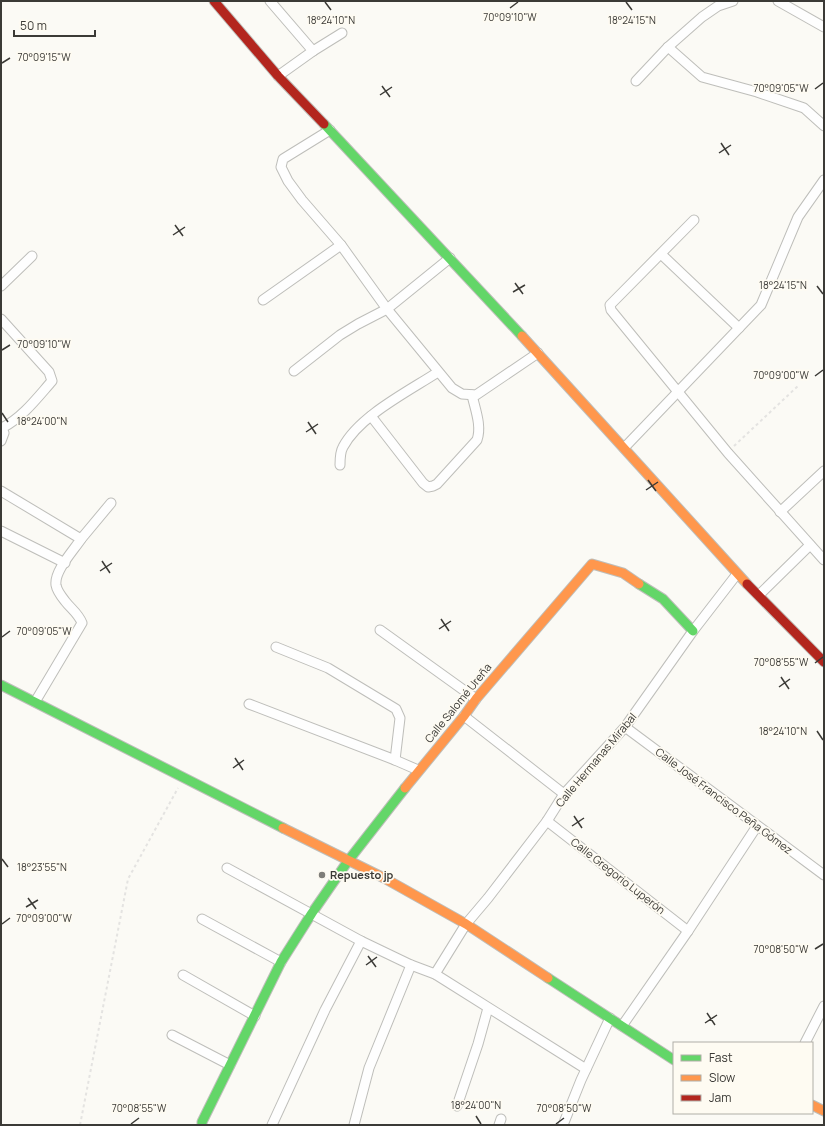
<svg xmlns="http://www.w3.org/2000/svg" width="825" height="1126" viewBox="0 0 825 1126" font-family="Manrope,sans-serif">
	<style>
		.lines { fill: none; stroke-linecap: round; stroke-linejoin: round }
		.street-casing { stroke: #bebeba; stroke-width: 11 }
		.fast-casing { stroke: #bebeba; stroke-width: 11 }
		.slow-casing { stroke: #bebeba; stroke-width: 11 }
		.jam-casing { stroke: #bebeba; stroke-width: 11 }
		.path { stroke: #e4e3e1; stroke-width: 2; stroke-dasharray: 3 3; stroke-linecap: butt }
		.street { stroke: #fefefe; stroke-width: 9 }
		.fast { stroke: #63d668; stroke-width: 9 }
		.slow { stroke: #ff974d; stroke-width: 9 }
		.jam { stroke: #b3261e; stroke-width: 9 }
		.ticks { fill: none; stroke: #3b3a36; stroke-width: 1.5 }
		.poi-dot { fill: #7e7d79; stroke: #fefbf2; stroke-width: 1.5 }
		.labels { text-anchor: middle; stroke-width: 3.5; stroke-linejoin: round; paint-order: stroke }
		.street-label { font-size: 11px; fill: #3b3a36; stroke: #fefbf2 }
		.poi-label { font-size: 11px; font-weight: bold; fill: #3b3a36; stroke: #fefbf2; text-anchor: start }
		.ticks-label { font-size: 10px; text-anchor: middle; fill: #3b3a36; stroke: #fefbf2; stroke-width: 3.5; stroke-linejoin: round; paint-order: stroke }
	</style>
	<rect width="100%" height="100%" fill="#fbfaf5"/>
	<g class="lines">
		<defs>
			<g id="street">
				<path d="M270,1L313,51L278,76"/>
				<path d="M778,1L824,27"/>
				<path d="M668,47L702,77L757,92L804,108L824,126"/>
				<path d="M313,51L342,33"/>
				<path d="M636,81L668,47L702,17L718,6L733,1"/>
				<path d="M330,130L283,159L281,167L288,181L302,200L341,245L387,309L452,388L462,394L476,395L538,353"/>
				<path d="M694,220L610,305L611,310L728,453L824,560"/>
				<path d="M661,254L739,328"/>
				<path d="M1,286L32,256"/>
				<path d="M263,300L341,245"/>
				<path d="M1,319L49,372L52,381C37,398 23,417 2,428"/>
				<path d="M294,371L340,335L358,324L387,309L450,258"/>
				<path d="M371,416L423,483L428,487L433,486L437,484L477,440C482,426 475,409 472,395"/>
				<path d="M1,427L4,433L1,441"/>
				<path d="M624,448L761,305L798,217L824,180"/>
				<path d="M340,465C340,460 340,452 343,447C359,416 409,391 438,372"/>
				<path d="M1,491L81,539C74,550 54,571 56,585C57,591 61,596 65,601C71,609 78,613 82,623L35,702"/>
				<path d="M780,512L824,471"/>
				<path d="M1,531L65,563"/>
				<path d="M81,539L111,503"/>
				<path d="M759,595L810,545"/>
				<path d="M380,630L476,699"/>
				<path d="M276,647L328,668L396,709L400,718L395,760"/>
				<path d="M249,704L395,760L418,770"/>
				<path d="M464,716L564,794"/>
				<path d="M625,727L824,875"/>
				<path d="M547,821L688,931"/>
				<path d="M227,868L361,941L411,965L435,974L586,1069"/>
				<path d="M202,919L281,962"/>
				<path d="M435,974L466,924L488,898L547,821L564,794L625,727L693,631L737,574"/>
				<path d="M183,975L255,1016"/>
				<path d="M622,1026L688,931L757,826"/>
				<path d="M172,1035L230,1065"/>
				<path d="M805,1043L824,1006"/>
				<path d="M457,1106L478,1044L488,1008"/>
				<path d="M272,1125L325,1010L361,941"/>
				<path d="M354,1125L369,1068L411,965"/>
				<path d="M499,1125L501,1119"/>
				<path d="M563,1125L581,1080L610,1018"/>
			</g>
			<g id="fast">
				<path d="M324,124L522,336"/>
				<path d="M639,584L663,599L693,631"/>
				<path d="M1,685L283,828"/>
				<path d="M548,978L674,1060"/>
				<path d="M202,1125V1122L281,962L312,913L348,861L405,788"/>
			</g>
			<g id="slow">
				<path d="M522,336L747,584"/>
				<path d="M405,788L464,716L476,699L592,564L623,573L639,584"/>
				<path d="M283,828L384,878L466,924L548,978"/>
				<path d="M812,1105L824,1111"/>
			</g>
			<g id="jam">
				<path d="M214,1L278,76L324,124"/>
				<path d="M747,584L824,662"/>
			</g>
		</defs>
		<!-- street casing -->
		<use href="#street" class="street-casing"/>
		<!-- fast casing -->
		<use href="#fast" class="fast-casing"/>
		<!-- slow casing -->
		<use href="#slow" class="slow-casing"/>
		<!-- jam casing -->
		<use href="#jam" class="jam-casing"/>
		<!-- path -->
		<g class="path">
			<path d="M734,446L799,385"/>
			<path d="M80,1125L128,879L178,788"/>
		</g>
		<!-- street -->
		<use href="#street" class="street"/>
		<!-- fast -->
		<use href="#fast" class="fast"/>
		<!-- slow -->
		<use href="#slow" class="slow"/>
		<!-- jam -->
		<use href="#jam" class="jam"/>
	</g>
	<!-- ticks -->
	<path class="ticks" d="M325,2L331,10M626,2L632,10M510,8L518,2M2,63L10,58M382,86L390,97M815,89L823,83M380,95L392,87M721,143L729,155M719,153L731,145M175,225L183,236M173,235L185,227M515,283L523,294M817,286L823,294M513,292L525,285M2,350L10,345M815,376L823,370M2,413L8,422M308,422L316,434M306,432L318,424M648,480L656,491M646,490L658,482M102,561L110,573M100,571L112,563M441,619L449,631M439,629L451,621M2,637L10,631M815,663L823,657M781,677L789,689M779,687L790,679M817,731L823,740M235,758L243,770M233,768L244,760M574,816L582,828M572,826L584,818M2,859L8,867M28,898L36,909M26,907L38,900M2,924L10,918M815,949L823,944M368,956L376,967M366,965L377,957M707,1013L715,1025M705,1023L717,1015M476,1116L481,1124M131,1124L139,1118M556,1124L564,1118"/>
	<!-- markers -->
	<circle class="poi-dot" cx="322" cy="875" r="4"/>
	<g class="labels">
		<!-- street labels -->
		<g class="street-label">
			<text transform="translate(458 703) rotate(-51)" y="4">Calle Salomé Ureña</text>
			<text transform="translate(596 760) rotate(-50)" y="4">Calle Hermanas Mirabal</text>
			<text transform="translate(724 801) rotate(37)" y="4">Calle José Francisco Peña Gómez</text>
			<text transform="translate(618 876) rotate(38)" y="4">Calle Gregorio Luperón</text>
		</g>
		<!-- poi labels -->
		<g class="poi-label">
			<text x="330" y="879">Repuesto jp</text>
		</g>
	</g>
	<g class="ticks-label">
		<text x="510" y="21">70°09'10"W</text>
		<text x="331" y="24">18°24'10"N</text>
		<text x="632" y="24">18°24'15"N</text>
		<text x="44" y="61">70°09'15"W</text>
		<text x="781" y="92">70°09'05"W</text>
		<text x="783" y="289">18°24'15"N</text>
		<text x="44" y="348">70°09'10"W</text>
		<text x="781" y="379">70°09'00"W</text>
		<text x="42" y="425">18°24'00"N</text>
		<text x="44" y="635">70°09'05"W</text>
		<text x="781" y="666">70°08'55"W</text>
		<text x="783" y="735">18°24'10"N</text>
		<text x="42" y="871">18°23'55"N</text>
		<text x="44" y="922">70°09'00"W</text>
		<text x="781" y="953">70°08'50"W</text>
		<text x="476" y="1109">18°24'00"N</text>
		<text x="139" y="1112">70°08'55"W</text>
		<text x="564" y="1112">70°08'50"W</text>
	</g>
	<!-- border -->
	<rect width="825" height="1126" fill="none" stroke="#3b3a36" stroke-width="4"/>
	<!-- legend -->
	<rect x="673" y="1042" width="140" height="72" fill="#fefbf2" stroke="#b0aea7"/>
	<rect x="681" y="1055" width="20" height="6" fill="#63d668" stroke="#b0aea7"/>
	<text x="709" y="1062" font-size="12" fill="#3b3a36">Fast</text>
	<rect x="681" y="1075" width="20" height="6" fill="#ff974d" stroke="#b0aea7"/>
	<text x="709" y="1082" font-size="12" fill="#3b3a36">Slow</text>
	<rect x="681" y="1095" width="20" height="6" fill="#b3261e" stroke="#b0aea7"/>
	<text x="709" y="1102" font-size="12" fill="#3b3a36">Jam</text>
	<!-- scale -->
	<path d="M14 30v6h81v-6" fill="none" stroke="#3b3a36" stroke-width="2"/>
	<text x="20" y="30" font-size="12" fill="#3b3a36" stroke="#fefbf2" stroke-width="3" paint-order="stroke">50 m</text>
</svg>
